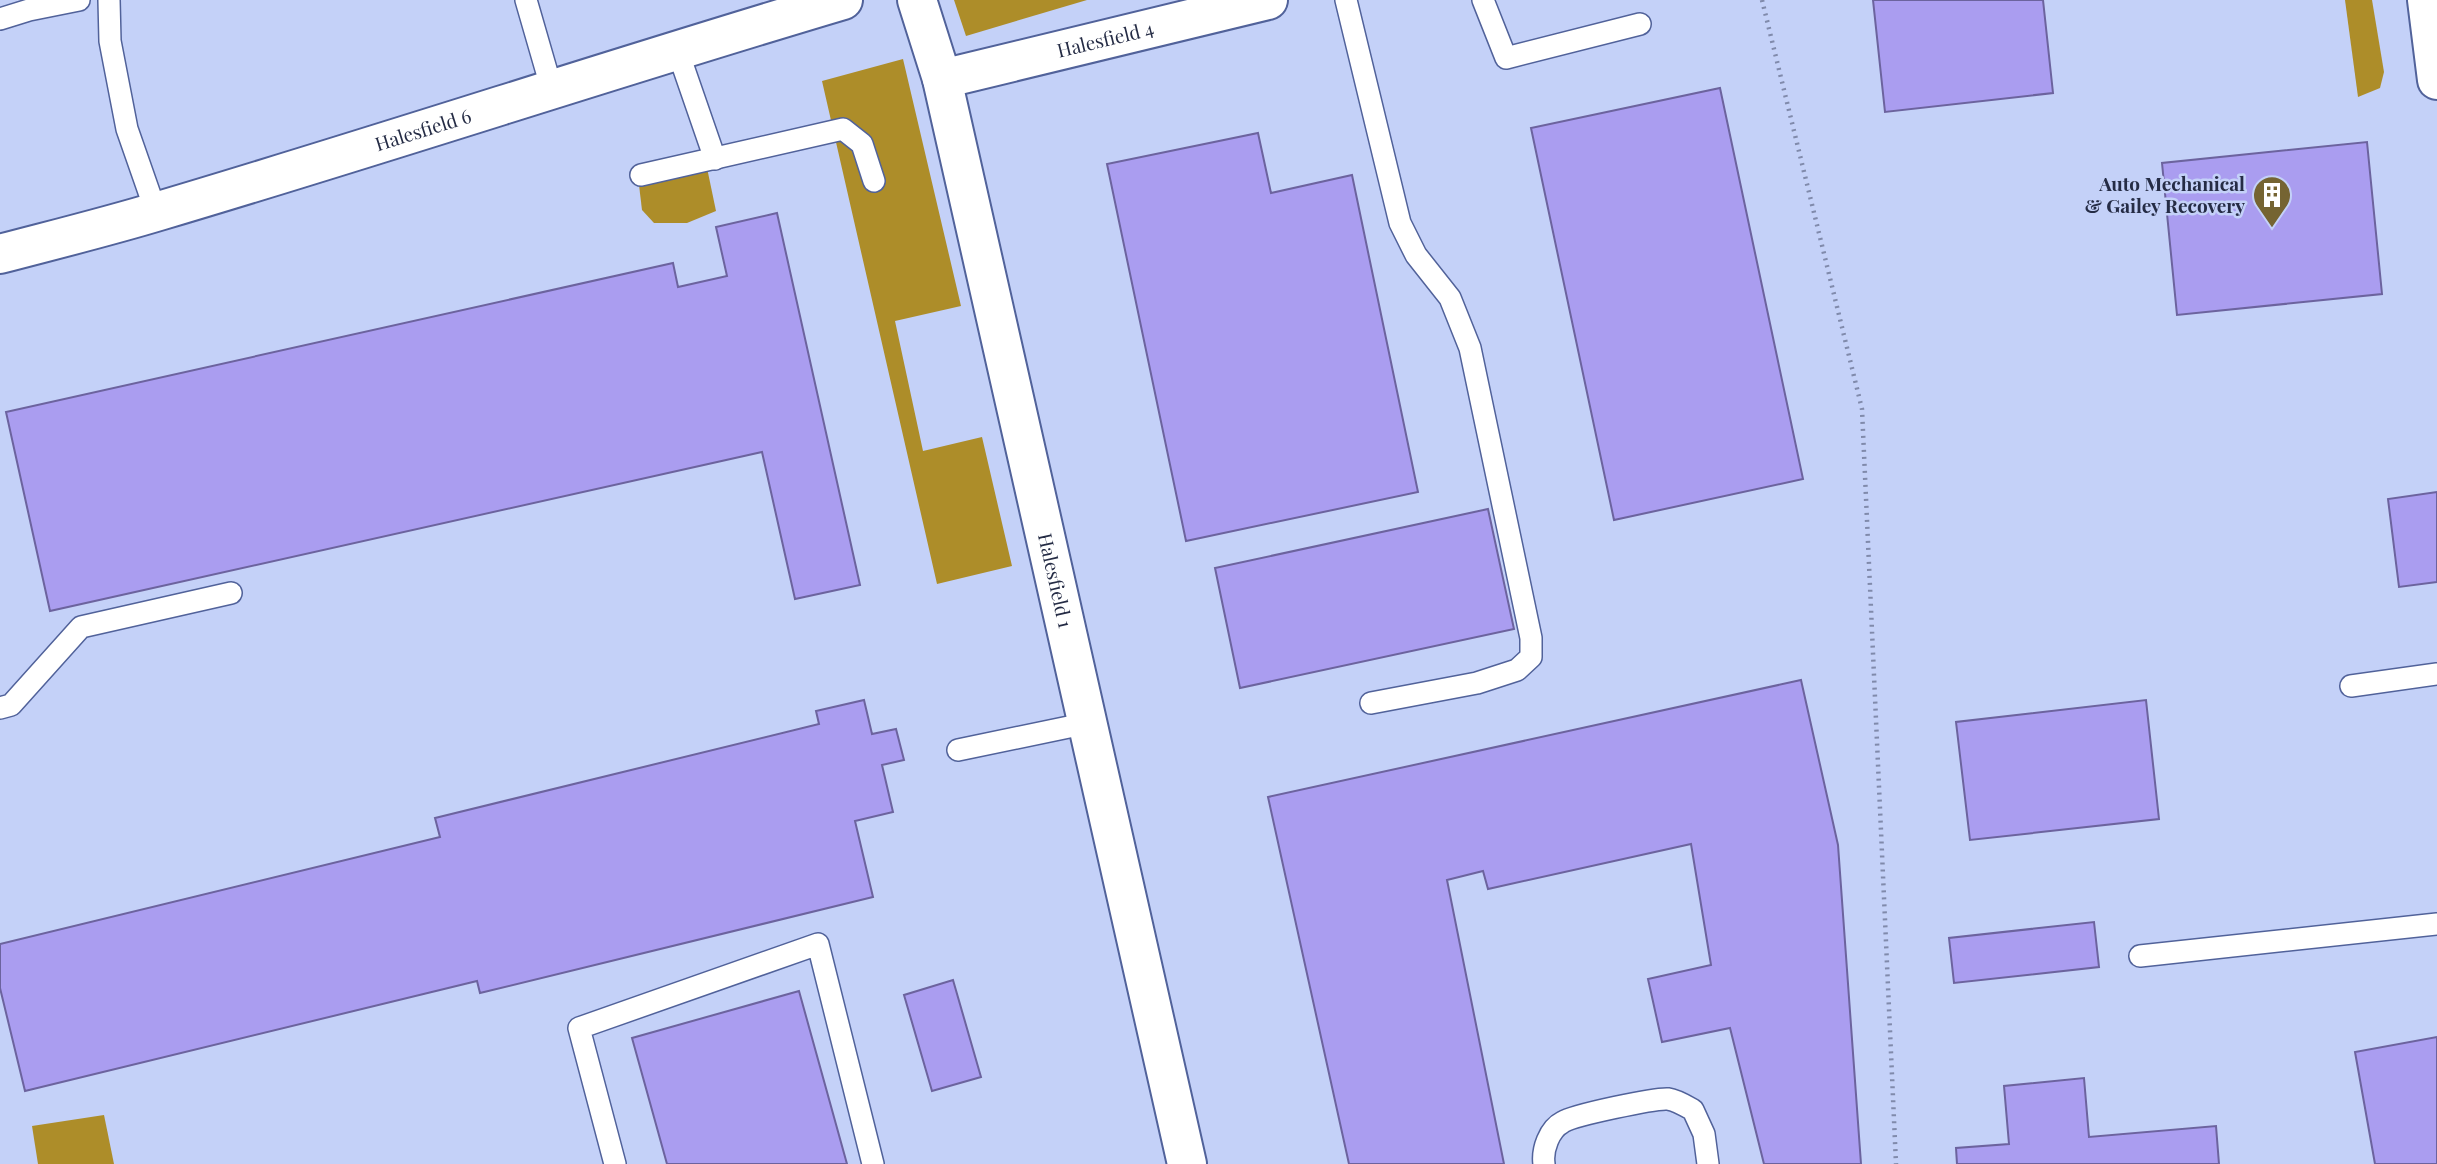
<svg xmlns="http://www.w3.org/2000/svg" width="2437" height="1164" viewBox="0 0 2437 1164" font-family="'Playfair Display',serif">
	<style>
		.forest { fill: #ad8d29 }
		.building { fill: #aa9df0; stroke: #6c639e; stroke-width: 2 }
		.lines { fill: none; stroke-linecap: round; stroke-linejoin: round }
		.lane-casing { stroke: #51629a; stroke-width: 24 }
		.street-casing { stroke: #51629a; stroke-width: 42 }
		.secondary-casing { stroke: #51629a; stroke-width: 42 }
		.path { stroke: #808aab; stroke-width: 4.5; stroke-dasharray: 2 5; stroke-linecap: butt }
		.lane { stroke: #fff; stroke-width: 21 }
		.street { stroke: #fff; stroke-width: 38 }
		.secondary { stroke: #fff; stroke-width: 38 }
		.labels { text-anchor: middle; stroke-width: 5; stroke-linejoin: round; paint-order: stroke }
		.street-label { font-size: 19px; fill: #252c45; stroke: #c4d1f8 }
		.poi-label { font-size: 19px; font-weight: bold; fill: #252c45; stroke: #c4d1f8; text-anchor: end }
	</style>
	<rect width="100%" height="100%" fill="#c4d1f8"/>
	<!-- forest -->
	<g class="forest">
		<path d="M954,0H1087L966,36Z"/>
		<path d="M2345,0H2372L2384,72L2380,88L2358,97Z"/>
		<path d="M903,59L961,306L895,321L923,451L982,437L1012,566L937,584L822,81Z"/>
		<path d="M706,163L716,211L687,223H654L642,210L639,185L651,173Z"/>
		<path d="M104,1115L114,1164H38L32,1126Z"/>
	</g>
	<!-- building -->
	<g class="building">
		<path d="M1873,0H2043L2053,93L1885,112Z"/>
		<path d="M1720,88L1803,479L1614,520L1531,128Z"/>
		<path d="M1258,133L1271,193L1352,175L1418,492L1186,541L1107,164Z"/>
		<path d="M2367,142L2382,294L2177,315L2162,163Z"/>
		<path d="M777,213L860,585L795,599L762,452L50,611L6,412L673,263L678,287L727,276L716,227Z"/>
		<path d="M2437,492V582L2399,587L2388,499Z"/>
		<path d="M1488,509L1514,629L1240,688L1215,568Z"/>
		<path d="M1801,680L1838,845L1861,1164H1764L1730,1028L1662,1042L1648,979L1711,965L1691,844L1488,889L1483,871L1447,880L1504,1164H1349L1268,797Z"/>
		<path d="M864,700L872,734L896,729L904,760L882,765L893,812L855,821L873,897L480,993L477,981L25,1091L0,988V944L440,837L435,818L819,724L816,711Z"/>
		<path d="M2146,700L2159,819L1970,840L1956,722Z"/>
		<path d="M2094,922L2099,967L1954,983L1949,938Z"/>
		<path d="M953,980L981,1077L932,1091L904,995Z"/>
		<path d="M799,991L847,1164H667L632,1038Z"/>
		<path d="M2437,1037V1164H2375L2355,1052Z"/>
		<path d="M2084,1078L2089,1137L2216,1126L2219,1164H1957L1956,1148L2009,1144L2004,1086Z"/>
	</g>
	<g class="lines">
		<defs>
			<g id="lane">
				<path d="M109,0L110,41L127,129L156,212"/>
				<path d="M526,0L552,90"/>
				<path d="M1346,0L1400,223L1416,255L1450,298L1470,348L1531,638V657L1517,670L1477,683L1371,703"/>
				<path d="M1483,0L1506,58L1640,24"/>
				<path d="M0,19L29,10L79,0"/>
				<path d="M677,49L715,159"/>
				<path d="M641,175L843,129L862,144L874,181"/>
				<path d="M2351,686L2437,674"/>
				<path d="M0,708L11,705L81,627L231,593"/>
				<path d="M958,750L1088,723"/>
				<path d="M2140,956L2437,924"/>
				<path d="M615,1164L579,1028L818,944L873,1164"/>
				<path d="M1544,1164C1542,1150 1549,1129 1563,1122C1574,1115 1655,1098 1668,1099C1676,1100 1686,1106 1693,1110L1704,1134L1708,1164"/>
			</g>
			<g id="street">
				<path d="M2427,0L2437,80"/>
				<path id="s1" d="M942,79L1268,0"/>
				<path id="s2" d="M0,254C53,240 106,227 159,211C388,143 614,68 843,0"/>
			</g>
			<g id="secondary">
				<path id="s3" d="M917,0L942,79L1187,1164"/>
			</g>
		</defs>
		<!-- lane casing -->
		<use href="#lane" class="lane-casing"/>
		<!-- street casing -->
		<use href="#street" class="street-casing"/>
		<!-- secondary casing -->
		<use href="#secondary" class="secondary-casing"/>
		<!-- path -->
		<path class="path" d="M1762,0L1862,409L1896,1164"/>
		<!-- lane -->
		<use href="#lane" class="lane"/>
		<!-- street -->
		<use href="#street" class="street"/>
		<!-- secondary -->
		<use href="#secondary" class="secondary"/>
	</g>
	<!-- icons -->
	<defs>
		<symbol id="building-pin" viewBox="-11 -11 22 30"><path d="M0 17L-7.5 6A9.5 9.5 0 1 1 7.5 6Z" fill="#756432" stroke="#c4d1f8"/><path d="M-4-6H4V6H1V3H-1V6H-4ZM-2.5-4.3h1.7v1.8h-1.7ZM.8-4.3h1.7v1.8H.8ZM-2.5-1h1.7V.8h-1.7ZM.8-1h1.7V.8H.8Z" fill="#fff"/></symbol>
	</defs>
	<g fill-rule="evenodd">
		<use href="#building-pin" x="2250" y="173" width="44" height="60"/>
	</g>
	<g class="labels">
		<!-- street labels -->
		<g class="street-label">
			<text dy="7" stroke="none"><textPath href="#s1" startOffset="168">Halesfield 4</textPath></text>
			<text dy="7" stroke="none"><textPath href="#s2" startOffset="441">Halesfield 6</textPath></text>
			<text dy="7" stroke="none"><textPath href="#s3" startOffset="597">Halesfield 1</textPath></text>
		</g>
		<!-- poi labels -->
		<g class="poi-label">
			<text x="2245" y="191">Auto Mechanical<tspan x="2245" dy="22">&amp; Gailey Recovery</tspan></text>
		</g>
	</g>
</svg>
